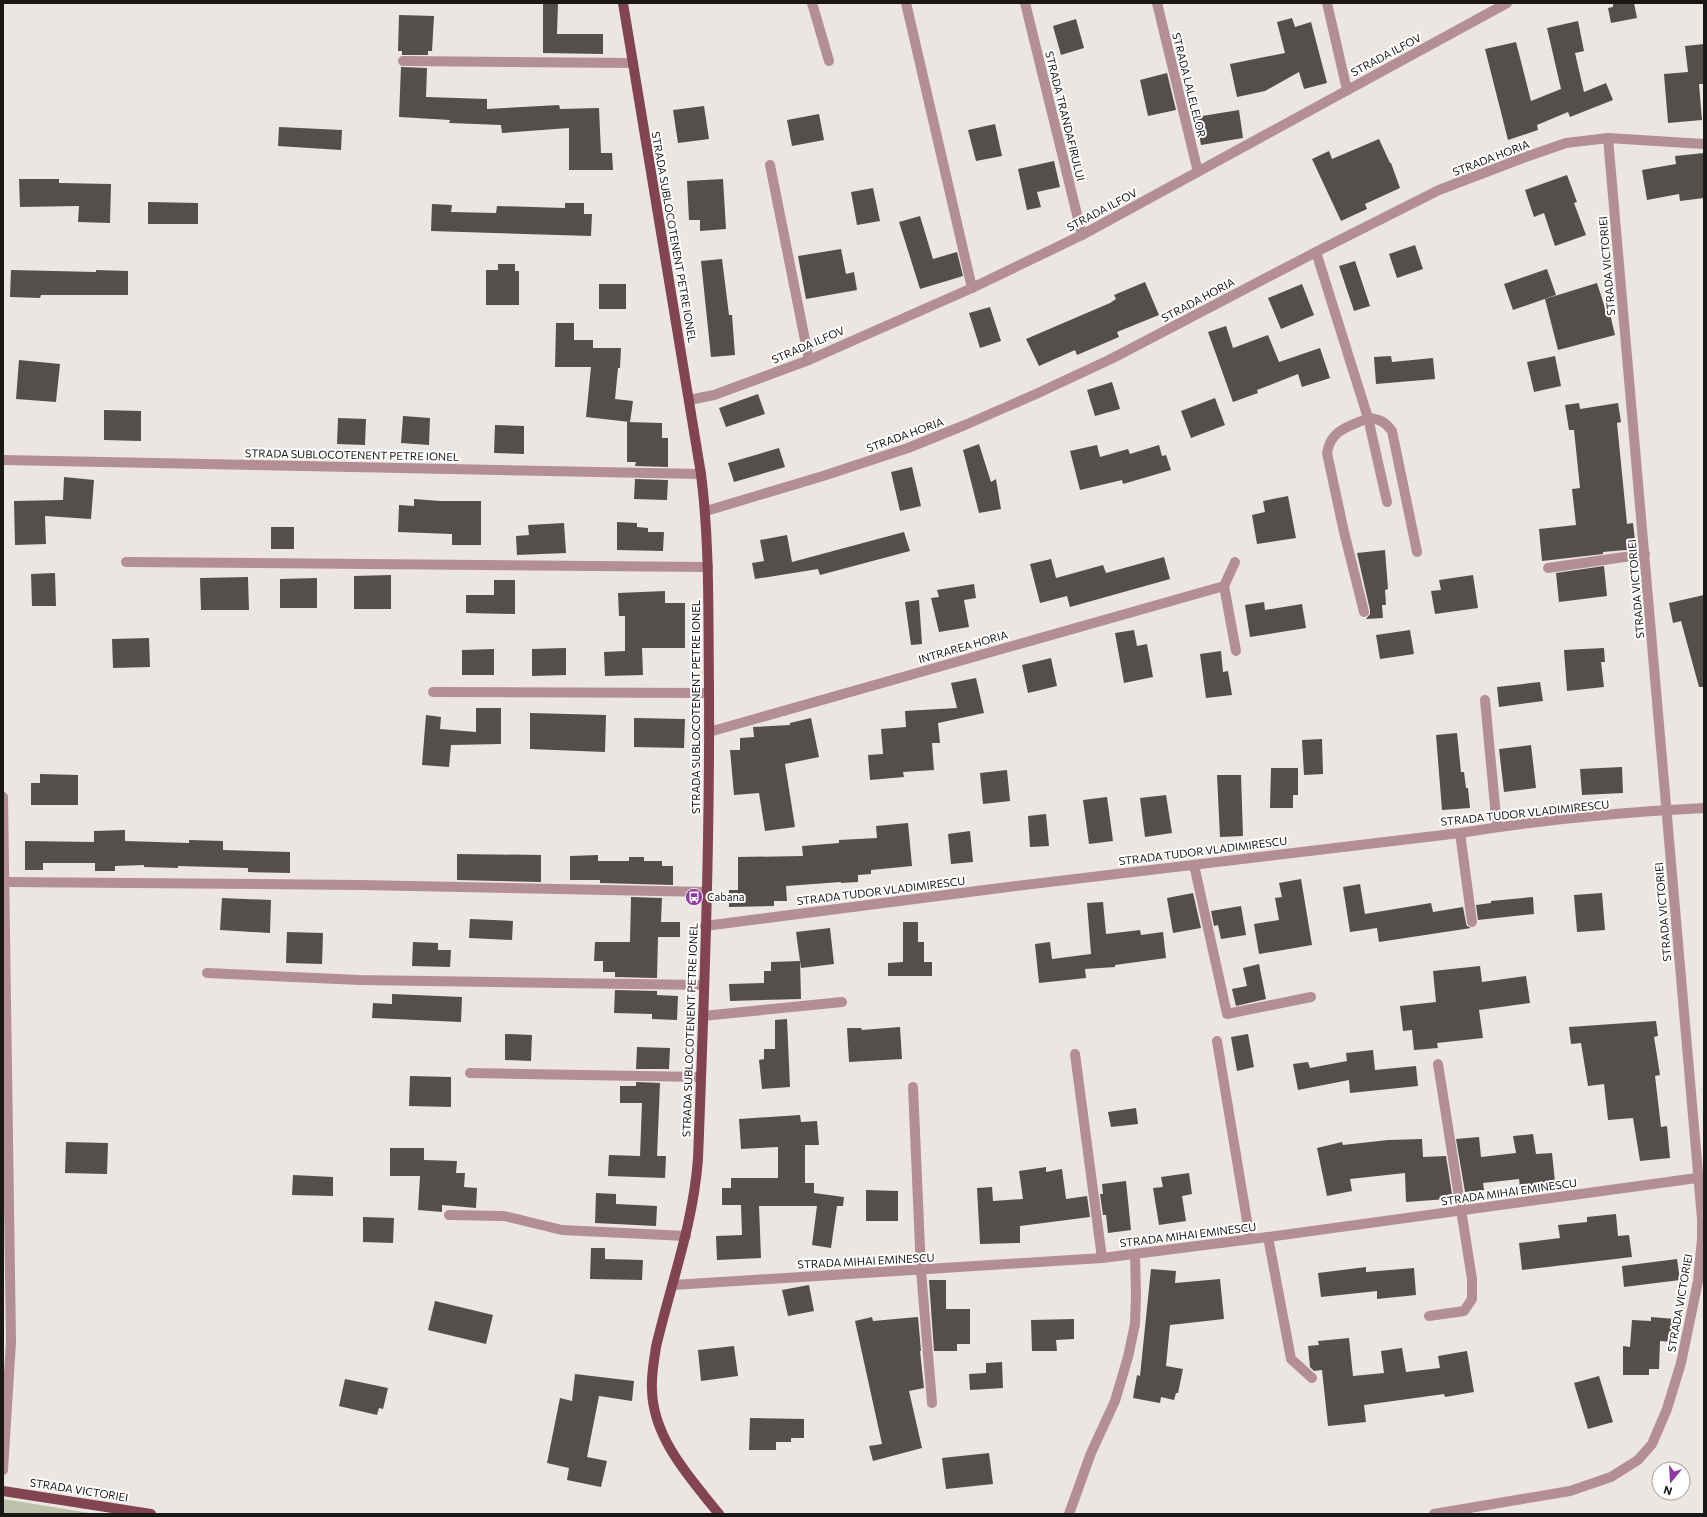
<svg xmlns="http://www.w3.org/2000/svg" width="1707" height="1517" viewBox="0 0 1707 1517" font-family="Commissioner,sans-serif">
	<style>
		.green { fill: #bcc2aa }
		.building { fill: #544f4c }
		.lines { fill: none; stroke-linecap: round; stroke-linejoin: round }
		.minor { stroke: #b38e95; stroke-width: 10 }
		.major { stroke: #824451; stroke-width: 10 }
		.labels { text-anchor: middle; stroke-width: 4; stroke-linejoin: round; paint-order: stroke }
		.street-label { font-size: 11px; fill: #1a1816; stroke: #fff }
		.poi-label { font-size: 11px; fill: #1a1816; stroke: #fff; text-anchor: start }
	</style>
	<rect width="100%" height="100%" fill="#ece6e2"/>
	<!-- green -->
	<path class="green" d="M3,1499L96,1514H3Z"/>
	<!-- building -->
	<g class="building">
		<path d="M543,3H558L557,34H603V54L543,53Z"/>
		<path d="M1613,3H1634L1637,18L1611,23L1608,8L1613,7Z"/>
		<path d="M399,15L434,16L432,51H428V55H402V51H398Z"/>
		<path d="M1292,18L1295,27L1311,22L1327,83L1304,89L1299,72L1265,91L1237,97L1230,64L1285,53L1277,22Z"/>
		<path d="M1076,19L1084,48L1061,55L1053,26Z"/>
		<path d="M1578,21L1584,51L1575,53L1584,92L1606,83L1613,100L1570,117L1568,112L1537,125L1538,130L1508,140L1485,49L1516,42L1531,101L1561,89L1547,28Z"/>
		<path d="M1704,44V84H1699L1702,120L1668,123L1664,74L1688,72L1685,46Z"/>
		<path d="M401,67L427,68L426,97L487,99V109L559,105L560,109L599,108L601,153H612L613,170H569V128L502,133L501,125L449,123L450,120L399,117Z"/>
		<path d="M1167,73L1176,110L1148,116L1140,80Z"/>
		<path d="M704,106L709,139L678,143L673,110Z"/>
		<path d="M1239,110L1243,138L1201,145L1196,117Z"/>
		<path d="M819,114L824,140L792,146L787,120Z"/>
		<path d="M995,124L1002,156L976,161L968,130Z"/>
		<path d="M279,127L342,130L341,150L278,146Z"/>
		<path d="M1379,139L1390,163H1391L1400,188L1365,204L1367,209L1341,221L1312,159L1329,151L1332,159Z"/>
		<path d="M1704,153V198L1680,201L1679,194L1647,200L1642,170L1676,164L1675,156Z"/>
		<path d="M1054,161L1060,187L1037,192L1041,207L1027,210L1018,169Z"/>
		<path d="M1567,175L1577,202L1574,203L1586,235L1555,246L1544,213L1534,217L1525,190Z"/>
		<path d="M19,179H59V183L111,184L110,223L78,222L79,206L20,207Z"/>
		<path d="M723,179L726,229L700,231V220H689L687,181Z"/>
		<path d="M873,188L880,221L857,225L851,192Z"/>
		<path d="M148,202L198,203V224H148Z"/>
		<path d="M565,203H584V214H592L591,236L431,231L432,204L452,205L451,212L496,213L497,206L565,208Z"/>
		<path d="M920,216L933,259L957,252L963,276L920,289L899,222Z"/>
		<path d="M1415,245L1423,269L1397,278L1389,254Z"/>
		<path d="M841,249L846,274L854,272L857,290L806,299L798,256Z"/>
		<path d="M722,259L729,315H732L735,355L711,357L701,261Z"/>
		<path d="M1355,261L1370,306L1354,311L1339,266Z"/>
		<path d="M498,264H515V271H519V305H486V270H498Z"/>
		<path d="M1547,269L1556,295L1513,310L1504,284Z"/>
		<path d="M11,270L96,272V270L128,271V295H41L40,298L10,297Z"/>
		<path d="M1145,282L1159,315L1117,332L1119,337L1077,355L1075,350L1039,366L1026,339L1110,303L1116,299L1114,295Z"/>
		<path d="M1597,283L1606,311L1609,310L1615,335L1558,350L1545,299Z"/>
		<rect x="599" y="284" width="27" height="25"/>
		<path d="M1302,284L1314,315L1281,329L1268,298Z"/>
		<path d="M990,307L1001,341L980,348L969,313Z"/>
		<path d="M556,323H574V340H593V348H621L620,368H618L615,399L633,401L630,422L586,417L591,367H555Z"/>
		<path d="M1226,326L1233,348L1268,335L1279,362L1320,348L1330,378L1302,387L1298,374L1257,390L1258,393L1233,402L1208,332Z"/>
		<path d="M1391,356L1392,362L1433,358L1435,379L1376,384L1374,357Z"/>
		<path d="M1555,356L1561,386L1534,392L1527,362Z"/>
		<path d="M19,360L60,364L56,402L16,399Z"/>
		<path d="M1112,382L1120,409L1095,416L1087,390Z"/>
		<path d="M758,394L765,414L726,427L719,408Z"/>
		<path d="M1215,398L1225,425L1191,438L1181,411Z"/>
		<path d="M1579,403L1580,409L1618,403L1621,422L1617,423L1627,524L1633,523L1636,549L1603,552V554L1542,561L1539,529L1576,525L1572,489L1580,488L1574,430H1569L1565,405Z"/>
		<path d="M104,410L141,411V441L104,440Z"/>
		<path d="M403,416L430,418L429,445L401,443Z"/>
		<path d="M338,418L366,419L365,445L337,444Z"/>
		<path d="M627,422L662,423V438H668V467L635,466L636,462H627Z"/>
		<path d="M495,425L524,426V454L494,453Z"/>
		<path d="M979,444L991,482L996,479L1001,509L979,513L963,450Z"/>
		<path d="M1097,445L1100,457L1128,449L1130,454L1159,445L1162,456L1166,455L1171,470L1123,484L1122,480L1080,490L1070,451Z"/>
		<path d="M779,448L785,467L734,482L728,463Z"/>
		<path d="M912,467L921,506L900,511L891,472Z"/>
		<path d="M64,477L94,480L91,519L45,516L46,544L15,545L14,501L63,500Z"/>
		<path d="M635,479L668,480L667,500L634,499Z"/>
		<path d="M1288,496L1296,538L1257,544L1252,515L1265,512L1263,501Z"/>
		<path d="M414,499L440,501H481V545H452V534L398,532L399,505L414,506Z"/>
		<path d="M617,522L637,523V527L648,528V532H664L663,551L617,550Z"/>
		<path d="M564,523L566,553L517,555L516,536L529,535L528,525Z"/>
		<rect x="271" y="527" width="23" height="22"/>
		<path d="M904,532L910,551L820,575L818,569L755,579L752,563L764,561L760,540L787,535L792,562Z"/>
		<path d="M1385,550L1388,589L1385,590L1386,605H1382L1383,618L1366,619L1370,614V610L1357,553Z"/>
		<path d="M1164,557L1170,579L1070,607L1067,596L1040,603L1030,564L1051,559L1056,578L1103,565L1106,573Z"/>
		<path d="M1604,566L1607,596L1559,602L1556,573Z"/>
		<path d="M55,573L56,606H32L31,574Z"/>
		<path d="M391,575V609H354V576Z"/>
		<path d="M1473,575L1478,608L1435,614L1431,591L1441,590L1439,580Z"/>
		<path d="M248,577L249,610H201L200,578Z"/>
		<path d="M317,578V608H280V579Z"/>
		<path d="M494,580H515V614L466,613V595H494Z"/>
		<path d="M974,584L976,598L964,600L969,627L939,632L931,598L939,597L937,590Z"/>
		<path d="M665,591V603H685V648H642L643,675L605,676L604,652L625,651V616H619L618,593Z"/>
		<path d="M1704,595V687H1699L1681,621L1673,623L1669,603Z"/>
		<path d="M919,600L922,644L911,645L905,602Z"/>
		<path d="M1264,602L1265,610L1302,604L1306,628L1250,637L1245,605Z"/>
		<path d="M1134,630L1137,646L1147,644L1153,677L1124,683L1115,633Z"/>
		<path d="M1410,630L1414,654L1380,659L1376,635Z"/>
		<path d="M149,638L150,667L113,668L112,639Z"/>
		<path d="M566,648V675L532,676V649Z"/>
		<path d="M1604,648L1605,662H1601L1604,687L1567,691L1564,650Z"/>
		<path d="M494,649V675H462V650Z"/>
		<path d="M1221,651L1223,672L1228,671L1232,695L1206,698L1200,654Z"/>
		<path d="M1051,658L1057,686L1028,693L1022,665Z"/>
		<path d="M976,678L984,713L938,723L940,743H932L934,770L903,772L904,777L870,780L868,755L883,754L881,729L906,727L905,711L957,708L951,683Z"/>
		<path d="M1540,682L1543,701L1499,707L1497,687Z"/>
		<path d="M476,708H501V744L451,745L449,767L422,765L426,715L441,717L440,729L476,732Z"/>
		<path d="M530,713L606,715L605,752L530,749Z"/>
		<path d="M634,718L685,719L684,748L634,747Z"/>
		<path d="M811,718L819,757L785,764L795,827L765,831L759,793L734,795L730,750H740V738L754,737L753,727L790,725V723Z"/>
		<path d="M1457,733L1461,772H1464L1466,788H1468L1470,808L1442,810L1436,735Z"/>
		<path d="M1322,739L1323,774L1304,775L1302,740Z"/>
		<path d="M1531,745L1536,788L1504,792L1499,749Z"/>
		<path d="M1622,767L1623,793L1582,795L1580,769Z"/>
		<path d="M1271,768H1298V795H1293V808H1270Z"/>
		<path d="M1007,770L1010,801L983,804L980,773Z"/>
		<path d="M40,774L78,775V805H31V783H40Z"/>
		<path d="M1217,775H1241L1243,836L1220,837Z"/>
		<path d="M1166,795L1172,833L1145,837L1140,798Z"/>
		<path d="M1107,797L1113,841L1089,844L1083,800Z"/>
		<path d="M1046,814L1049,846L1030,847L1028,816Z"/>
		<path d="M908,823L912,866L871,870V874L858,875V882L841,883V882L786,886L787,901H774V906L729,907V890H738V857L803,856L802,846L839,843V840L877,838L876,826Z"/>
		<path d="M125,830V841L189,843V840L223,841V850L290,852V873L248,872V868L178,866V868L144,867V865L115,866V871H95V863H43V870H25V841L94,842V831Z"/>
		<path d="M970,831L973,862L951,864L948,834Z"/>
		<path d="M457,854L541,855V882L457,880Z"/>
		<path d="M598,855V861H629V857H644V861H662V866H673V885L600,883V880H570V856Z"/>
		<path d="M1301,879L1312,945L1259,954L1254,924L1279,920L1275,898L1282,897L1279,883Z"/>
		<path d="M1360,884L1365,914L1431,903L1433,912L1463,907L1466,923L1467,926L1471,928L1379,942L1377,928L1350,932L1343,887Z"/>
		<path d="M1193,893L1201,928L1173,933L1167,898Z"/>
		<path d="M1602,893L1605,930L1577,932L1574,895Z"/>
		<path d="M631,897L662,898L661,922H680V937H658L657,978L615,977V972H603V961H594L595,942H630Z"/>
		<path d="M1533,897L1534,914L1478,920L1476,905L1491,903V901Z"/>
		<path d="M222,898L271,900L270,933L220,930Z"/>
		<path d="M1103,902L1106,934L1140,930L1141,935L1163,932L1166,958L1115,965V967L1085,969L1086,978L1039,983L1035,944L1050,942L1052,959L1091,954L1087,903Z"/>
		<path d="M1241,906L1246,935L1221,939L1218,925L1214,926L1211,911Z"/>
		<path d="M470,919L513,921L512,940L469,938Z"/>
		<path d="M903,922H918V942H924V962H932V976H888V963L903,962Z"/>
		<path d="M830,928L834,964L801,968L796,932Z"/>
		<path d="M287,932L323,933L322,964L286,963Z"/>
		<path d="M413,942L438,943V950H451L450,967L412,966Z"/>
		<path d="M800,961L801,999L730,1001L729,984L764,983V971H771V962Z"/>
		<path d="M1259,964L1266,999L1236,1006L1232,989L1247,986L1243,968Z"/>
		<path d="M1480,966L1482,982L1526,976L1530,1003L1479,1010L1483,1038L1437,1043L1438,1048L1414,1050L1412,1030L1403,1031L1400,1006L1436,1002L1433,971Z"/>
		<path d="M615,990L657,991V995L678,996L677,1020L652,1019V1014L614,1013Z"/>
		<path d="M392,994L462,997L461,1022L372,1018L373,1003L392,1004Z"/>
		<path d="M787,1019L790,1087L762,1089L759,1060L764,1059V1049H775V1020Z"/>
		<path d="M1656,1021L1658,1036L1654,1037L1660,1075L1655,1076L1661,1127L1667,1126L1670,1158L1640,1161L1633,1118L1608,1120L1604,1084L1588,1086L1581,1043L1571,1044L1569,1027Z"/>
		<path d="M900,1027L902,1059L849,1062L847,1028H861L862,1030Z"/>
		<path d="M505,1034L532,1035L531,1061L505,1060Z"/>
		<path d="M1248,1034L1254,1067L1237,1071L1231,1037Z"/>
		<path d="M637,1047L670,1048L669,1069H636Z"/>
		<path d="M1373,1050L1375,1070L1416,1066L1418,1086L1350,1093L1349,1080L1298,1090L1293,1064L1308,1062L1310,1068L1347,1061L1346,1053Z"/>
		<path d="M410,1076L451,1077V1107L409,1106Z"/>
		<path d="M636,1082L660,1083L657,1156H666L665,1178L608,1176L609,1155L640,1156L642,1103H620V1086H636Z"/>
		<path d="M1136,1108L1138,1124L1111,1127L1108,1112Z"/>
		<path d="M800,1115L801,1122L817,1121L819,1145H805V1183H814V1193L844,1197L843,1206H837L831,1248L812,1245L817,1206H759L761,1258L717,1260L716,1236L742,1235L741,1205H722V1188H731V1178H778V1147L741,1149L739,1119Z"/>
		<path d="M1533,1134L1536,1154L1552,1153L1555,1182L1520,1187L1519,1179L1483,1183L1484,1190L1465,1192L1456,1139L1479,1137L1481,1157L1516,1153L1513,1136Z"/>
		<path d="M1422,1139L1423,1157L1446,1156L1452,1194L1447,1195V1199L1406,1202L1405,1173L1350,1179L1352,1191L1327,1196L1317,1148L1342,1142L1343,1145L1388,1140Z"/>
		<path d="M66,1142L108,1143L107,1174L65,1173Z"/>
		<path d="M390,1148H424V1160L457,1161L456,1173H465L464,1187L477,1188L476,1208L442,1205V1212L418,1210L420,1176H390Z"/>
		<path d="M1046,1167V1172L1062,1169L1066,1199L1087,1196L1090,1217L1020,1226V1243L980,1244L977,1188L992,1187L993,1201L1023,1199L1019,1171Z"/>
		<path d="M1189,1173L1192,1194L1182,1196L1186,1221L1159,1225L1153,1188L1163,1187L1161,1177Z"/>
		<path d="M293,1175L333,1177V1196L292,1195Z"/>
		<path d="M1126,1181L1131,1230L1108,1233L1106,1215H1103L1100,1194H1103L1102,1184Z"/>
		<path d="M866,1190L898,1191V1221H866Z"/>
		<path d="M596,1193L616,1194V1204L657,1206L656,1226L595,1223Z"/>
		<path d="M1616,1214L1618,1236L1629,1235L1632,1257L1522,1270L1519,1243L1560,1238L1558,1225L1587,1222V1217Z"/>
		<path d="M363,1217L394,1218L393,1243L363,1242Z"/>
		<path d="M591,1248H605V1259L643,1260L642,1280L590,1279Z"/>
		<path d="M1677,1259L1680,1280L1624,1287L1622,1266Z"/>
		<path d="M1366,1267V1272L1414,1268L1416,1295L1377,1299V1291L1321,1297L1318,1273Z"/>
		<path d="M1151,1269L1176,1271L1175,1283L1220,1279L1224,1319L1170,1325L1166,1366L1183,1369L1178,1393H1176L1174,1400L1161,1397L1160,1403L1133,1398L1137,1375L1140,1376Z"/>
		<path d="M929,1280H946V1309H970V1344H957V1351H934Z"/>
		<path d="M809,1285L814,1311L788,1316L782,1290Z"/>
		<path d="M435,1301L493,1315L486,1344L428,1330Z"/>
		<path d="M872,1317L873,1321L918,1317L921,1351H920L924,1388L909,1391L922,1448L873,1461L869,1446L882,1444L855,1321Z"/>
		<path d="M1651,1317L1675,1319L1673,1342L1660,1341L1659,1369H1649V1375H1623V1346L1630,1347L1632,1320L1651,1321Z"/>
		<path d="M1074,1319V1339L1056,1340L1057,1351H1032L1031,1320Z"/>
		<path d="M1349,1338L1353,1376L1384,1373L1381,1351L1402,1348L1406,1372L1440,1368L1438,1356L1467,1351L1474,1392L1445,1397L1444,1394L1364,1405L1366,1422L1328,1426L1322,1370L1314,1371L1310,1367L1308,1346L1319,1345L1318,1341Z"/>
		<path d="M734,1346L738,1376L701,1381L698,1350Z"/>
		<path d="M1002,1362L1003,1388L970,1390L969,1374L986,1373V1363Z"/>
		<path d="M575,1374L634,1381L632,1401L599,1396L587,1457L607,1461L601,1487L567,1480L569,1468L547,1463L560,1398L572,1401Z"/>
		<path d="M1599,1376L1613,1422L1588,1429L1574,1383Z"/>
		<path d="M345,1379L388,1388L383,1409L379,1408L377,1415L339,1406Z"/>
		<path d="M750,1418L804,1419V1438H791V1442H776V1450H749Z"/>
		<path d="M989,1453L993,1484L946,1489L942,1458Z"/>
	</g>
	<g class="lines">
		<!-- minor -->
		<g class="minor">
			<path d="M812,3L829,61"/>
			<path d="M906,3L972,288"/>
			<path d="M1025,3L1082,235"/>
			<path d="M1157,3L1198,172"/>
			<path d="M1327,3L1347,90"/>
			<path d="M403,61L633,63"/>
			<path d="M770,165L809,360"/>
			<path d="M1316,252L1368,418C1349,427 1331,429 1327,453L1344,532L1364,612"/>
			<path d="M689,400L714,395L809,360L972,288L1082,235L1507,3"/>
			<path d="M3,460L701,474"/>
			<path d="M1387,502L1368,418C1380,419 1385,422 1392,431L1417,552"/>
			<path d="M706,511L823,476L908,448L965,425L1036,394L1111,359L1316,252L1439,190L1523,158L1566,143L1608,138L1704,144"/>
			<path d="M126,562L708,567"/>
			<path d="M1235,562L1224,586L1236,651"/>
			<path d="M1548,568L1645,554"/>
			<path d="M433,692L709,693"/>
			<path d="M1485,700L1497,827"/>
			<path d="M709,732L1224,586"/>
			<path d="M3,797L11,1342L3,1470"/>
			<path d="M1460,833L1472,922"/>
			<path d="M1194,865L1227,1014L1311,997"/>
			<path d="M5,882L360,885L706,892"/>
			<path d="M705,926L1008,887L1460,833C1540,820 1623,812 1704,808"/>
			<path d="M207,973L360,980L704,985"/>
			<path d="M703,1016L842,1002"/>
			<path d="M1217,1041L1250,1239"/>
			<path d="M1075,1054L1102,1258"/>
			<path d="M470,1073L701,1077"/>
			<path d="M913,1087L921,1270L932,1403"/>
			<path d="M449,1215L504,1216L562,1230L686,1236"/>
			<path d="M1268,1237L1291,1359L1312,1378"/>
			<path d="M673,1285L1102,1258L1268,1237L1704,1177"/>
			<path d="M1429,1316L1464,1311L1472,1299V1279L1438,1064"/>
			<path d="M1069,1514L1091,1453L1115,1401L1128,1357L1135,1324L1136,1296L1135,1254"/>
			<path d="M1434,1514L1570,1491L1611,1477L1638,1460L1652,1444L1667,1409L1681,1363L1698,1281L1702,1239V1219L1608,138"/>
		</g>
		<!-- major -->
		<g class="major">
			<path d="M623,3L701,474C710,545 708,616 709,687C710,845 704,1002 698,1159C693,1225 671,1283 656,1347C654,1361 651,1375 652,1390C653,1438 690,1478 719,1514"/>
			<path d="M3,1491L151,1514"/>
		</g>
	</g>
	<!-- icons -->
	<defs>
		<symbol id="bus-disc" viewBox="-11 -11 22 22"><circle r="9.5" fill="#9037a2" stroke="#fff"/><path d="M-5-6H5V4H4V6H2V4H-2V6H-4V4H-5ZM-3.5-4V0h7V-4ZM-3.5 1.2v1.5H-2V1.2ZM2 1.2v1.5H3.5V1.2Z" fill="#fff"/></symbol>
	</defs>
	<g fill-rule="evenodd">
		<use href="#bus-disc" x="684" y="887" width="20" height="20"/>
	</g>
	<g class="labels">
		<!-- street labels -->
		<g class="street-label">
			<text transform="translate(1386 55) rotate(-28)" y="4">STRADA ILFOV</text>
			<text transform="translate(1189 85) rotate(76)" y="4">STRADA LALELELOR</text>
			<text transform="translate(1065 116) rotate(76)" y="4">STRADA TRANDAFIRULUI</text>
			<text transform="translate(1491 158) rotate(-21)" y="4">STRADA HORIA</text>
			<text transform="translate(1102 210) rotate(-28)" y="4">STRADA ILFOV</text>
			<text transform="translate(674 237) rotate(80)" y="4">STRADA SUBLOCOTENENT PETRE IONEL</text>
			<text transform="translate(1607 266) rotate(-95)" y="4">STRADA VICTORIEI</text>
			<text transform="translate(1198 300) rotate(-28)" y="4">STRADA HORIA</text>
			<text transform="translate(808 345) rotate(-23)" y="4">STRADA ILFOV</text>
			<text transform="translate(905 435) rotate(-20)" y="4">STRADA HORIA</text>
			<text transform="translate(352 455) rotate(1)" y="4">STRADA SUBLOCOTENENT PETRE IONEL</text>
			<text transform="translate(1636 589) rotate(-95)" y="4">STRADA VICTORIEI</text>
			<text transform="translate(963 647) rotate(-16)" y="4">INTRAREA HORIA</text>
			<text transform="translate(696 707) rotate(-90)" y="4">STRADA SUBLOCOTENENT PETRE IONEL</text>
			<text transform="translate(1525 813) rotate(-6)" y="4">STRADA TUDOR VLADIMIRESCU</text>
			<text transform="translate(1203 851) rotate(-7)" y="4">STRADA TUDOR VLADIMIRESCU</text>
			<text transform="translate(881 891) rotate(-7)" y="4">STRADA TUDOR VLADIMIRESCU</text>
			<text transform="translate(1663 912) rotate(-95)" y="4">STRADA VICTORIEI</text>
			<text transform="translate(690 1030) rotate(-88)" y="4">STRADA SUBLOCOTENENT PETRE IONEL</text>
			<text transform="translate(1509 1192) rotate(-8)" y="4">STRADA MIHAI EMINESCU</text>
			<text transform="translate(1188 1235) rotate(-7)" y="4">STRADA MIHAI EMINESCU</text>
			<text transform="translate(866 1261) rotate(-3)" y="4">STRADA MIHAI EMINESCU</text>
			<text transform="translate(1680 1303) rotate(-80)" y="4">STRADA VICTORIEI</text>
			<text transform="translate(79 1490) rotate(9)" y="4">STRADA VICTORIEI</text>
		</g>
		<!-- poi labels -->
		<g class="poi-label">
			<text x="707" y="901">Cabana</text>
		</g>
	</g>
	<!-- border -->
	<rect width="1707" height="1517" fill="none" stroke="#1a1816" stroke-width="8"/>
	<!-- north arrow -->
	<g transform="translate(1671 1481) rotate(198)"><circle r="19" fill="#ffffff" stroke="#a3a3a2"/>
	<path d="M0-3L7 15L0 10L-7 15Z" fill="#9037a2"/>
	<text y="-6" font-size="11" font-weight="bold" text-anchor="middle" fill="#1a1816">N</text>
	</g>
</svg>
